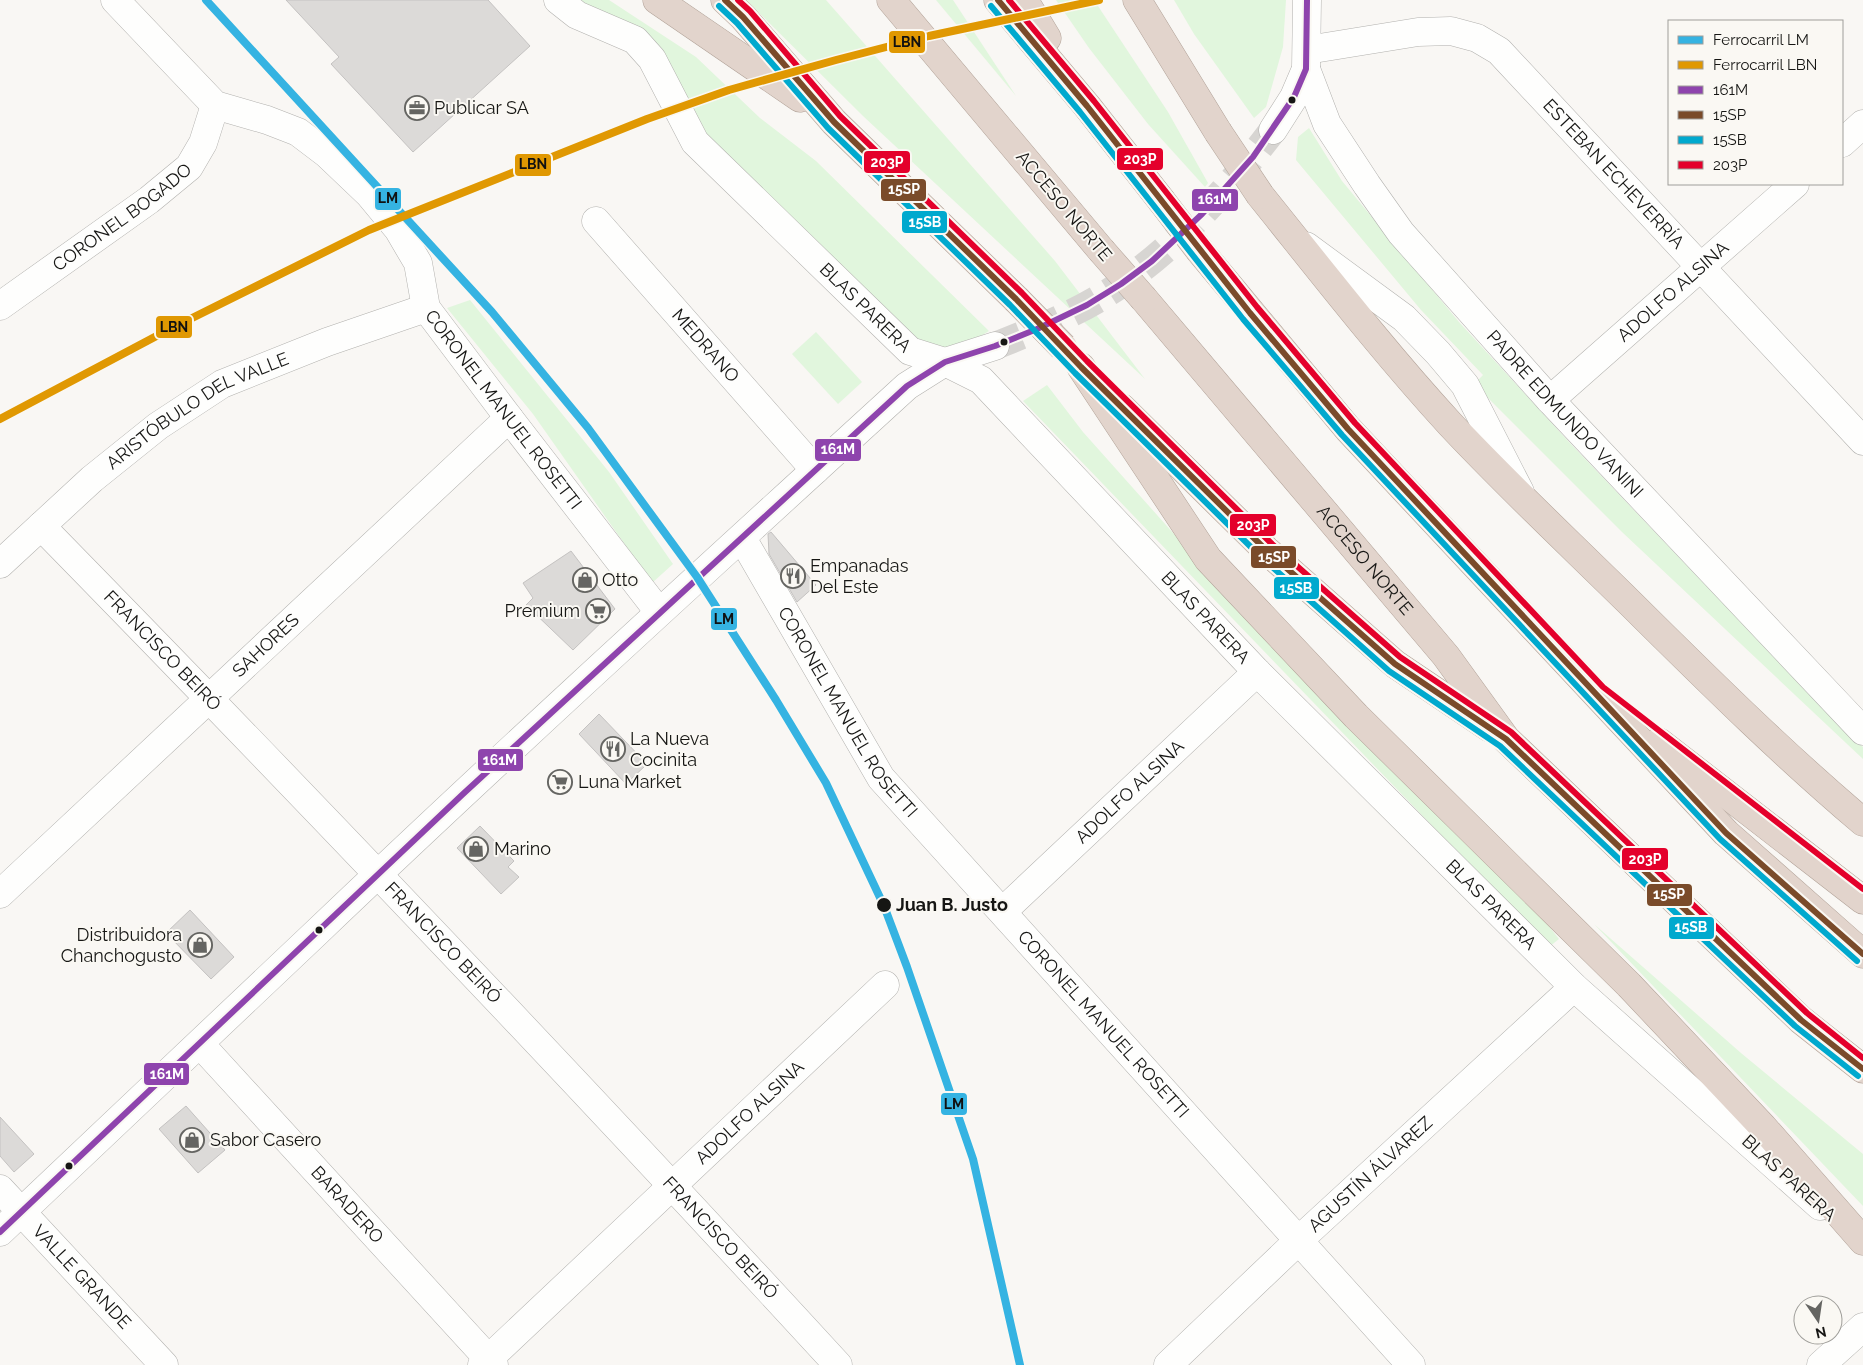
<svg xmlns="http://www.w3.org/2000/svg" width="1863" height="1365" viewBox="0 0 1863 1365" font-family="Raleway,sans-serif">
	<style>
		.green { fill: #e1f6dd }
		.building { fill: #dcdad8; stroke: #c4c2c1 }
		.lines { fill: none; stroke-linecap: round; stroke-linejoin: round }
		.minor-tunnel { stroke: #d7d5d2; stroke-width: 28; stroke-dasharray: 28 14; stroke-linecap: butt }
		.minor-casing { stroke: #b2b1ae; stroke-width: 29 }
		.highway-casing { stroke: #b2a399; stroke-width: 29 }
		.minor { stroke: #fefefd; stroke-width: 28 }
		.highway { stroke: #e2d4cc; stroke-width: 28 }
		.highway-bridge-casing { stroke: #b2a399; stroke-width: 29; stroke-linecap: butt }
		.highway-bridge { stroke: #e2d4cc; stroke-width: 28 }
		.bus-1-casing { stroke: #faf8f3; stroke-width: 10 }
		.bus-2-casing { stroke: #faf8f3; stroke-width: 10 }
		.bus-3-casing { stroke: #faf8f3; stroke-width: 10 }
		.bus-4-casing { stroke: #faf8f3; stroke-width: 10 }
		.bus-1 { stroke: #8e44ad; stroke-width: 6 }
		.bus-2 { stroke: #7a4b2a; stroke-width: 6 }
		.bus-3 { stroke: #00a9ce; stroke-width: 6 }
		.bus-4 { stroke: #e4002b; stroke-width: 6 }
		.rail-1-casing { stroke: #faf8f3; stroke-width: 11 }
		.rail-2-casing { stroke: #faf8f3; stroke-width: 11 }
		.rail-1 { stroke: #35b3e2; stroke-width: 8 }
		.rail-2 { stroke: #e09802; stroke-width: 8 }
		.bus-dot { fill: #161614; stroke: #faf8f3; stroke-width: 2 }
		.labels { text-anchor: middle; stroke-width: 4; stroke-linejoin: round; paint-order: stroke }
		.poi-label { font-size: 18px; fill: #161614; stroke: #faf8f3; text-anchor: start }
		.street-label { font-size: 18px; fill: #161614; stroke: #faf8f3 }
		.stop-label { font-size: 18px; font-weight: bold; fill: #161614; stroke: #faf8f3; text-anchor: start }
		.line-badge { stroke: #faf8f3; stroke-width: 2 }
		.badge-label { font-size: 14px; text-anchor: middle; font-weight: bold; fill: #fff }
		.pale-badge-label { font-size: 14px; text-anchor: middle; font-weight: bold; fill: #111 }
	</style>
	<rect width="100%" height="100%" fill="#f9f7f4"/>
	<!-- green -->
	<g class="green">
		<path d="M574,0H609L696,57L760,118L816,161L989,331L948,356L920,343L698,135L671,75Z"/>
		<path d="M746,0H826L1055,261L1145,379L863,116Z"/>
		<path d="M936,0H953L1016,96Z"/>
		<path d="M1056,0H1094L1168,112L1208,183L1205,187L1148,124L1089,48Z"/>
		<path d="M1174,0H1286L1283,47L1266,107L1254,118L1194,34Z"/>
		<path d="M1309,128L1342,181L1459,322L1569,442L1837,723L1863,747V759L1622,532L1474,384L1483,375L1421,310L1296,160L1298,137Z"/>
		<path d="M470,300L609,472L673,564L652,583L533,414L447,308Z"/>
		<path d="M816,332L862,382L838,404L792,354Z"/>
		<path d="M1047,385L1083,432L1290,664L1529,901L1559,939L1549,947L1023,401Z"/>
		<path d="M1594,924L1741,1053L1863,1154V1206Z"/>
	</g>
	<!-- building -->
	<g class="building">
		<path d="M286,0H488L530,46L413,152L331,64L339,57Z"/>
		<path d="M771,532L816,585L797,602L769,554L768,534Z"/>
		<path d="M571,551L615,609L573,650L526,605L533,598L523,583Z"/>
		<path d="M599,714L647,764L626,784L579,734Z"/>
		<path d="M480,826L514,861L508,867L519,877L501,894L457,848Z"/>
		<path d="M190,910L234,957L211,979L166,933Z"/>
		<path d="M186,1106L225,1150L198,1173L159,1129Z"/>
		<path d="M0,1117L34,1154L14,1172L0,1156Z"/>
	</g>
	<g class="lines">
		<!-- minor-tunnel -->
		<path class="minor-tunnel" d="M995,346C1038,329 1083,311 1121,284C1179,244 1231,186 1273,130"/>
		<defs>
			<g id="minor">
				<path id="s1" d="M115,0L215,105L267,120L298,132L327,154L369,194L398,229L418,263L426,308L509,418L659,612"/>
				<path id="s2" d="M558,0L577,15L635,40L652,59L695,142L910,351L945,362L981,380L1257,672L1574,987L1820,1206"/>
				<path id="s3" d="M1307,50L1418,32L1451,31L1477,38L1499,51L1863,441"/>
				<path id="s4" d="M1306,69L1327,124L1367,185L1401,233L1550,400L1863,731"/>
				<path d="M1273,130L1294,97L1306,69L1307,0"/>
				<path d="M1842,143L1863,124"/>
				<path id="s5" d="M596,221L815,470"/>
				<path d="M1306,246L1404,318L1438,353L1465,385L1520,492"/>
				<path id="s6" d="M0,306L149,200L189,167L203,143L215,105"/>
				<path id="s7" d="M1550,400L1795,184"/>
				<path id="s8" d="M41,526C311,802 577,1081 838,1365"/>
				<path id="s9" d="M742,538L881,778L1411,1365"/>
				<path id="s10" d="M0,564L92,479L158,426L222,384L327,342L426,308"/>
				<path id="s11" d="M0,894L509,418"/>
				<path id="s12" d="M1003,911L1257,672"/>
				<path id="s13" d="M200,1044L494,1365"/>
				<path id="s14" d="M0,1189L164,1365"/>
				<path d="M0,1232C106,1132 211,1032 317,932C511,747 709,567 907,386L945,362L995,346"/>
				<path id="s15" d="M482,1365L885,985"/>
				<path id="s16" d="M1168,1365L1299,1240L1574,987"/>
				<path d="M1821,1365L1863,1327"/>
			</g>
			<g id="highway">
				<path d="M657,0L800,98"/>
				<path d="M725,0L743,17L834,122L1016,299"/>
				<path d="M891,0L1101,250"/>
				<path d="M998,0L1087,106L1161,200"/>
				<path d="M1024,0L1047,38"/>
				<path d="M1137,0L1218,132"/>
				<path d="M1260,195C1322,272 1383,351 1450,424C1507,485 1568,542 1627,600C1704,676 1780,752 1863,822"/>
				<path d="M1200,251L1348,429L1726,833L1863,954"/>
				<path id="s17" d="M1144,299L1446,656L1506,739L1801,1020L1863,1069"/>
				<path d="M1081,367L1208,559L1356,716L1629,985L1763,1127L1863,1241"/>
				<path d="M1122,408L1266,550L1395,664L1490,728"/>
				<path d="M1659,742L1863,900"/>
			</g>
		</defs>
		<!-- minor casing -->
		<use href="#minor" class="minor-casing"/>
		<!-- highway casing -->
		<use href="#highway" class="highway-casing"/>
		<!-- minor -->
		<use href="#minor" class="minor"/>
		<!-- highway -->
		<use href="#highway" class="highway"/>
		<defs>
			<g id="highway-bridge">
				<path d="M1218,132L1260,195"/>
				<path d="M1161,200L1200,251"/>
				<path d="M1101,250L1144,299"/>
				<path d="M1016,299L1063,347"/>
			</g>
		</defs>
		<!-- highway-bridge casing -->
		<use href="#highway-bridge" class="highway-bridge-casing"/>
		<!-- highway-bridge -->
		<use href="#highway-bridge" class="highway-bridge"/>
		<defs>
			<path id="bus-1" d="M0,1232L463,794L907,386L945,362L995,346L1037,329L1087,305L1121,284L1152,261L1202,214L1253,157L1294,97L1306,69L1307,0"/>
			<g id="bus-2">
				<path d="M725,0L743,17L834,122L1016,299L1081,367L1266,550L1395,664L1506,739L1801,1020L1863,1069"/>
				<path d="M998,0L1087,106L1250,313L1348,429L1726,833L1863,954"/>
			</g>
			<g id="bus-3">
				<path d="M719,6L737,23L828,128L1010,305L1075,373L1260,556L1389,671L1500,746L1795,1026L1858,1076"/>
				<path d="M991,6L1080,112L1243,319L1342,435L1720,839L1857,961"/>
			</g>
			<g id="bus-4">
				<path d="M738,0L750,11L840,116L1022,293L1087,361L1272,544L1400,657L1511,732L1807,1013L1863,1058"/>
				<path d="M1009,0L1094,101L1257,307L1355,423L1603,687L1863,889"/>
			</g>
		</defs>
		<!-- bus-1 casing -->
		<use href="#bus-1" class="bus-1-casing"/>
		<!-- bus-2 casing -->
		<use href="#bus-2" class="bus-2-casing"/>
		<!-- bus-3 casing -->
		<use href="#bus-3" class="bus-3-casing"/>
		<!-- bus-4 casing -->
		<use href="#bus-4" class="bus-4-casing"/>
		<!-- bus-1 -->
		<use href="#bus-1" class="bus-1"/>
		<!-- bus-2 -->
		<use href="#bus-2" class="bus-2"/>
		<!-- bus-3 -->
		<use href="#bus-3" class="bus-3"/>
		<!-- bus-4 -->
		<use href="#bus-4" class="bus-4"/>
		<defs>
			<path id="rail-1" d="M206,0L492,312L588,428L697,577L776,700L826,783L884,906L907,967L973,1159L1020,1365"/>
			<path id="rail-2" d="M0,419L166,331L369,230L647,119L729,90L836,60L929,36L1099,0"/>
		</defs>
		<!-- rail-1 casing -->
		<use href="#rail-1" class="rail-1-casing"/>
		<!-- rail-2 casing -->
		<use href="#rail-2" class="rail-2-casing"/>
		<!-- rail-1 -->
		<use href="#rail-1" class="rail-1"/>
		<!-- rail-2 -->
		<use href="#rail-2" class="rail-2"/>
	</g>
	<!-- icons -->
	<defs>
		<symbol id="office-ring" viewBox="-11 -11 22 22"><circle r="9.5" fill="#faf8f3" stroke="#656562" stroke-width="1.5"/><path d="M-6-3h4V-5.5h4V-3h4V5H-6ZM-1-4.5V-3h2v-1.5ZM-6 0V1H6V0Z" fill="#656562"/></symbol>
		<symbol id="restaurant-ring" viewBox="-11 -11 22 22"><circle r="9.5" fill="#faf8f3" stroke="#656562" stroke-width="1.5"/><path d="M-5-6h1v4h1v-4h1v4h1v-4h1v5L-1.5 .5V6h-2V.5L-5-1ZM5-6V6H3V1.5H1.5Q1.5-4 5-6Z" fill="#656562"/></symbol>
		<symbol id="shop-ring" viewBox="-11 -11 22 22"><circle r="9.5" fill="#faf8f3" stroke="#656562" stroke-width="1.5"/><path d="M-5-2.5h2.3a2.7 3.5 0 0 1 5.4 0H5L5.5 6h-11ZM-1.5-2.5h3a1.5 2.3 0 0 0-3 0Z" fill="#656562"/></symbol>
		<symbol id="supermarket-ring" viewBox="-11 -11 22 22"><circle r="9.5" fill="#faf8f3" stroke="#656562" stroke-width="1.5"/><path d="M-6-5.5h2.5l.6 2H6L4.5 2H-2.5L-4.4-4H-6ZM-1.5 3.2a1.3 1.3 0 1 0 .1 0ZM3 3.2a1.3 1.3 0 1 0 .1 0Z" fill="#656562"/></symbol>
	</defs>
	<g fill-rule="evenodd">
		<use href="#office-ring" x="403" y="94" width="28" height="28"/>
		<use href="#restaurant-ring" x="779" y="562" width="28" height="28"/>
		<use href="#shop-ring" x="571" y="566" width="28" height="28"/>
		<use href="#supermarket-ring" x="584" y="597" width="28" height="28"/>
		<use href="#restaurant-ring" x="599" y="735" width="28" height="28"/>
		<use href="#supermarket-ring" x="546" y="768" width="28" height="28"/>
		<use href="#shop-ring" x="462" y="835" width="28" height="28"/>
		<use href="#shop-ring" x="186" y="931" width="28" height="28"/>
		<use href="#shop-ring" x="178" y="1126" width="28" height="28"/>
	</g>
	<!-- markers -->
	<g class="bus-dot">
		<circle cx="1292" cy="100" r="4.5"/>
		<circle cx="1004" cy="342" r="4.5"/>
		<circle cx="884" cy="905" r="8"/>
		<circle cx="319" cy="930" r="4.5"/>
		<circle cx="69" cy="1166" r="4.5"/>
	</g>
	<g class="labels">
		<!-- poi labels -->
		<g class="poi-label">
			<text x="434" y="114">Publicar SA</text>
			<text x="810" y="572">Empanadas<tspan x="810" dy="21">Del Este</tspan></text>
			<text x="602" y="586">Otto</text>
			<text x="580" y="617" text-anchor="end">Premium</text>
			<text x="630" y="745">La Nueva<tspan x="630" dy="21">Cocinita</tspan></text>
			<text x="578" y="788">Luna Market</text>
			<text x="494" y="855">Marino</text>
			<text x="182" y="941" text-anchor="end">Distribuidora<tspan x="182" dy="21">Chanchogusto</tspan></text>
			<text x="210" y="1146">Sabor Casero</text>
		</g>
		<!-- street labels -->
		<g class="street-label">
			<text dy="6" stroke="none"><textPath href="#s3" startOffset="366">ESTEBAN ECHEVERRÍA</textPath></text>
			<text transform="translate(1064 206) rotate(50)" y="6">ACCESO NORTE</text>
			<text dy="6" stroke="none"><textPath href="#s6" startOffset="151">CORONEL BOGADO</textPath></text>
			<text dy="6" stroke="none"><textPath href="#s7" startOffset="164">ADOLFO ALSINA</textPath></text>
			<text dy="6" stroke="none"><textPath href="#s2" startOffset="444">BLAS PARERA</textPath></text>
			<text dy="6" stroke="none"><textPath href="#s5" startOffset="166">MEDRANO</textPath></text>
			<text dy="6" stroke="none"><textPath href="#s1" startOffset="585">CORONEL MANUEL ROSETTI</textPath></text>
			<text dy="6" stroke="none"><textPath href="#s10" startOffset="252">ARISTÓBULO DEL VALLE</textPath></text>
			<text dy="6" stroke="none"><textPath href="#s4" startOffset="435">PADRE EDMUNDO VANINI</textPath></text>
			<text dy="6" stroke="none"><textPath href="#s17" startOffset="342">ACCESO NORTE</textPath></text>
			<text dy="6" stroke="none"><textPath href="#s2" startOffset="910">BLAS PARERA</textPath></text>
			<text dy="6" stroke="none"><textPath href="#s11" startOffset="364">SAHORES</textPath></text>
			<text dy="6" stroke="none"><textPath href="#s8" startOffset="174">FRANCISCO BEIRÓ</textPath></text>
			<text dy="6" stroke="none"><textPath href="#s9" startOffset="204">CORONEL MANUEL ROSETTI</textPath></text>
			<text dy="6" stroke="none"><textPath href="#s12" startOffset="174">ADOLFO ALSINA</textPath></text>
			<text dy="6" stroke="none"><textPath href="#s2" startOffset="1315">BLAS PARERA</textPath></text>
			<text dy="6" stroke="none"><textPath href="#s8" startOffset="579">FRANCISCO BEIRÓ</textPath></text>
			<text dy="6" stroke="none"><textPath href="#s9" startOffset="609">CORONEL MANUEL ROSETTI</textPath></text>
			<text dy="6" stroke="none"><textPath href="#s15" startOffset="368">ADOLFO ALSINA</textPath></text>
			<text dy="6" stroke="none"><textPath href="#s16" startOffset="278">AGUSTÍN ÁLVAREZ</textPath></text>
			<text transform="translate(1789 1178) rotate(42)" y="6">BLAS PARERA</text>
			<text dy="6" stroke="none"><textPath href="#s13" startOffset="218">BARADERO</textPath></text>
			<text dy="6" stroke="none"><textPath href="#s8" startOffset="984">FRANCISCO BEIRÓ</textPath></text>
			<text dy="6" stroke="none"><textPath href="#s14" startOffset="120">VALLE GRANDE</textPath></text>
		</g>
		<!-- stop labels -->
		<g class="stop-label">
			<text x="896" y="911">Juan B. Justo</text>
		</g>
	</g>
	<g class="line-badge">
		<rect x="888" y="30" width="38" height="24" rx="5" fill="#e09802"/>
		<rect x="1116" y="147" width="48" height="24" rx="5" fill="#e4002b"/>
		<rect x="863" y="150" width="48" height="24" rx="5" fill="#e4002b"/>
		<rect x="514" y="153" width="38" height="24" rx="5" fill="#e09802"/>
		<rect x="880" y="178" width="47" height="24" rx="5" fill="#7a4b2a"/>
		<rect x="374" y="187" width="28" height="24" rx="5" fill="#35b3e2"/>
		<rect x="1191" y="188" width="48" height="24" rx="5" fill="#8e44ad"/>
		<rect x="901" y="210" width="47" height="24" rx="5" fill="#00a9ce"/>
		<rect x="155" y="315" width="38" height="24" rx="5" fill="#e09802"/>
		<rect x="814" y="438" width="48" height="24" rx="5" fill="#8e44ad"/>
		<rect x="1229" y="513" width="48" height="24" rx="5" fill="#e4002b"/>
		<rect x="1250" y="545" width="47" height="24" rx="5" fill="#7a4b2a"/>
		<rect x="1273" y="576" width="47" height="24" rx="5" fill="#00a9ce"/>
		<rect x="710" y="607" width="28" height="24" rx="5" fill="#35b3e2"/>
		<rect x="477" y="748" width="47" height="24" rx="5" fill="#8e44ad"/>
		<rect x="1621" y="847" width="48" height="24" rx="5" fill="#e4002b"/>
		<rect x="1646" y="883" width="47" height="24" rx="5" fill="#7a4b2a"/>
		<rect x="1668" y="916" width="47" height="24" rx="5" fill="#00a9ce"/>
		<rect x="143" y="1062" width="47" height="24" rx="5" fill="#8e44ad"/>
		<rect x="940" y="1092" width="28" height="24" rx="5" fill="#35b3e2"/>
	</g>
	<g class="badge-label">
		<text x="1140" y="164">203P</text>
		<text x="887" y="167">203P</text>
		<text x="904" y="194">15SP</text>
		<text x="1215" y="204">161M</text>
		<text x="925" y="227">15SB</text>
		<text x="838" y="454">161M</text>
		<text x="1253" y="530">203P</text>
		<text x="1274" y="562">15SP</text>
		<text x="1296" y="593">15SB</text>
		<text x="500" y="765">161M</text>
		<text x="1645" y="864">203P</text>
		<text x="1669" y="899">15SP</text>
		<text x="1691" y="932">15SB</text>
		<text x="167" y="1079">161M</text>
	</g>
	<g class="pale-badge-label">
		<text x="907" y="47">LBN</text>
		<text x="533" y="169">LBN</text>
		<text x="388" y="203">LM</text>
		<text x="174" y="332">LBN</text>
		<text x="724" y="624">LM</text>
		<text x="954" y="1109">LM</text>
	</g>
	<!-- legend -->
	<rect x="1668" y="20" width="175" height="165" fill="#faf8f3" stroke="#9f9e9a"/>
	<rect x="1678" y="36" width="25" height="8" fill="#35b3e2" stroke="#9f9e9a"/>
	<text x="1713" y="45" font-size="15" fill="#161614">Ferrocarril LM</text>
	<rect x="1678" y="61" width="25" height="8" fill="#e09802" stroke="#9f9e9a"/>
	<text x="1713" y="70" font-size="15" fill="#161614">Ferrocarril LBN</text>
	<rect x="1678" y="86" width="25" height="8" fill="#8e44ad" stroke="#9f9e9a"/>
	<text x="1713" y="95" font-size="15" fill="#161614">161M</text>
	<rect x="1678" y="111" width="25" height="8" fill="#7a4b2a" stroke="#9f9e9a"/>
	<text x="1713" y="120" font-size="15" fill="#161614">15SP</text>
	<rect x="1678" y="136" width="25" height="8" fill="#00a9ce" stroke="#9f9e9a"/>
	<text x="1713" y="145" font-size="15" fill="#161614">15SB</text>
	<rect x="1678" y="161" width="25" height="8" fill="#e4002b" stroke="#9f9e9a"/>
	<text x="1713" y="170" font-size="15" fill="#161614">203P</text>
	<!-- north arrow -->
	<g transform="translate(1818 1320) rotate(167)"><circle r="24" fill="#faf8f3" stroke="#9f9e9a"/>
	<path d="M0-4L9 19L0 12L-9 19Z" fill="#656562"/>
	<text y="-8" font-size="14" font-weight="bold" text-anchor="middle" fill="#161614">N</text>
	</g>
</svg>
